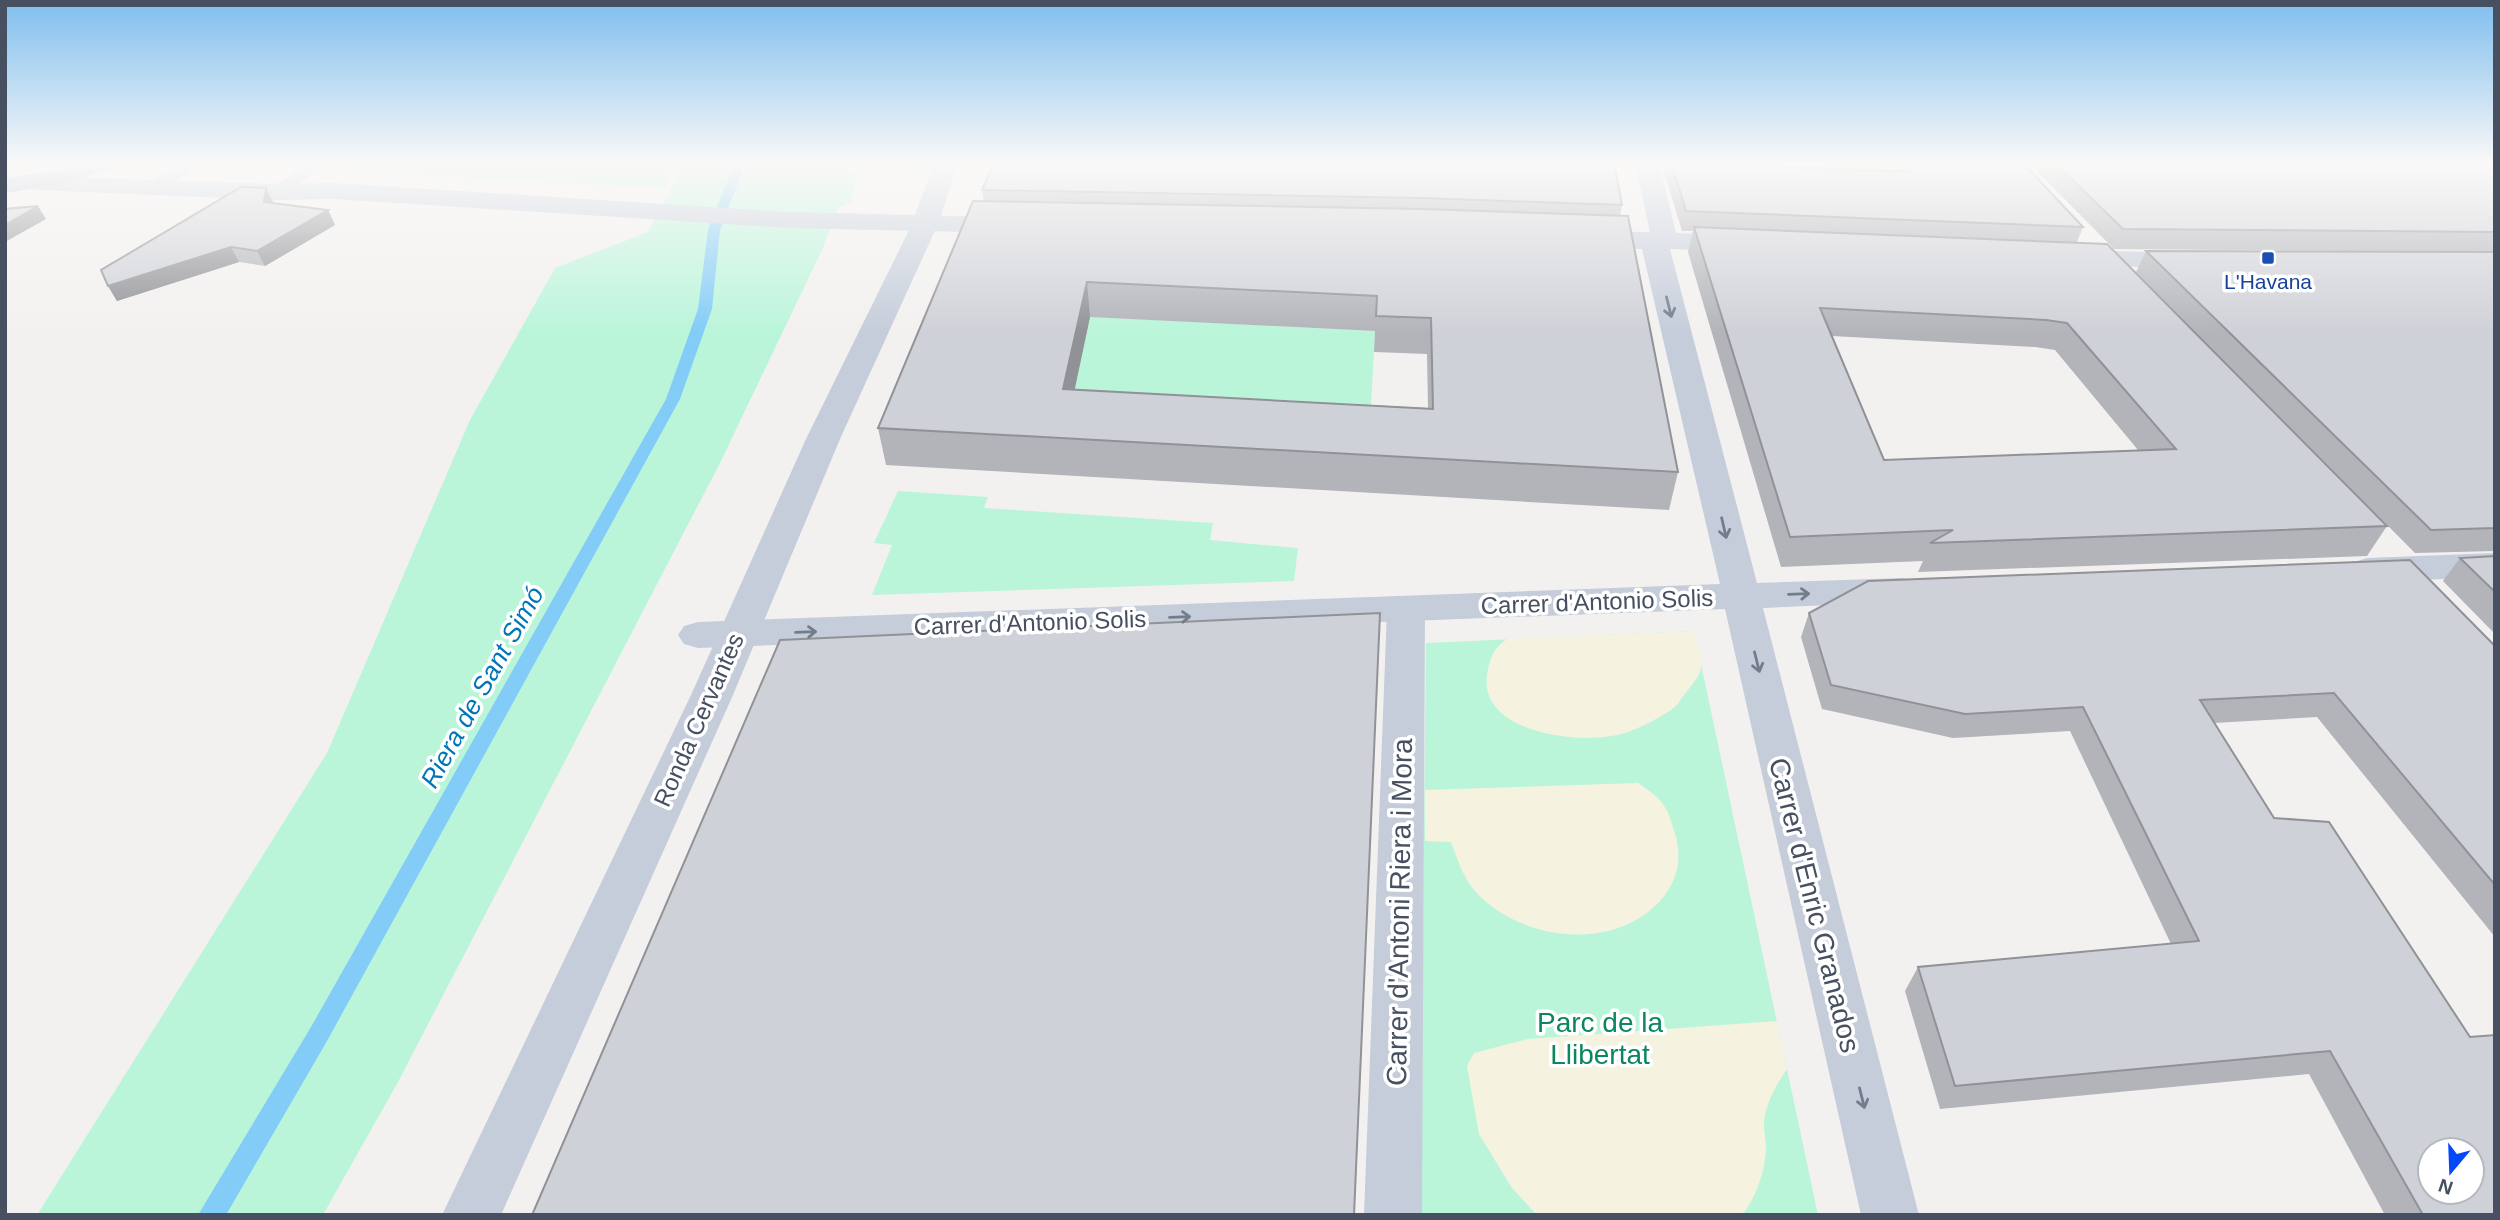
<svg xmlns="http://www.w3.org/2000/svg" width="2500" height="1220" viewBox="0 0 2500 1220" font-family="Helvetica,sans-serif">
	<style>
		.green { fill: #baf5da }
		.sand { fill: #f5f2e0 }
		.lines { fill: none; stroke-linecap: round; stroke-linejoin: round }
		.stream { fill: #82ccf7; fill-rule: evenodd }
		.service { fill: #c5cdda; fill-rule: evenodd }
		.pedestrian { fill: #c5cdda; fill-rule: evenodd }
		.minor { fill: #c5cdda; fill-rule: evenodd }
		.tertiary { fill: #c5cdda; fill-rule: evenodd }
		.primary { fill: #adbad2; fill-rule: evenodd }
		.wall { fill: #b2b4ba; fill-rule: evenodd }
		.shaded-wall { fill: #919297 }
		.building { fill: #cfd1d8; stroke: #919297; stroke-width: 2; fill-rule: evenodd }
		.oneway { stroke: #727c8b }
		.transit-dot { fill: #1a4fb4; stroke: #fff; stroke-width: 2.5 }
		.labels { text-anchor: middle; stroke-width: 7; stroke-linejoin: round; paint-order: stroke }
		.far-transit-label { font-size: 21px; fill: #164399; stroke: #fff }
		.street-label { font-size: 24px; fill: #465060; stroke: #fff }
		.water-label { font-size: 26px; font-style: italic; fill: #0075b9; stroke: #fff }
		.near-street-label { font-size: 28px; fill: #465060; stroke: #fff }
		.near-park-label { font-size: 28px; fill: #0c865c; stroke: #fff }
	</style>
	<rect width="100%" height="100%" fill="#f3f1f0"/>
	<!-- green -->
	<g class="green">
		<path d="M365,162H672L664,188L350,172Z"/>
		<path d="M679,162H838L856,174L852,201L838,208L822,250L720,463L398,1082L323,1215H37L327,753L470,420L555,268L648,232L671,189Z"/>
		<path d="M1075,316L1375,331L1371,407L1055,390Z"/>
		<path d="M898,491L988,497L984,508L1213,523L1210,540L1298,548L1294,581L872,595L892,545L874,543Z"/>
		<path d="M1694,631L1818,1215H1420L1426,643Z"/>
	</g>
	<!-- sand -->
	<g class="sand">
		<path d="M1694,631C1696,641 1703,657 1701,667C1700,676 1693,683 1688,690C1683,695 1680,702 1675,707C1663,716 1642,727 1628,732C1588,747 1478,735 1487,675C1490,658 1493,649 1507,639Z"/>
		<path d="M1638,783C1665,801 1667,806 1676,837C1682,861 1677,882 1660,901C1612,953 1519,941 1474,890C1463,877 1457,858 1451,842L1425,841V790Z"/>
		<path d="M1777,1021L1787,1069C1776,1085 1764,1106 1764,1125C1764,1133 1766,1140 1766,1147C1766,1169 1756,1198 1742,1215H1537L1512,1188L1479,1134L1467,1066L1474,1053L1528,1039Z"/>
	</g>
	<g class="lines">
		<!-- stream -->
		<path class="stream" d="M735,162H746L720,230L712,309L680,399L327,1041L226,1215H198L311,1027L666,399L698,309L708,230Z"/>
		<!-- service -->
		<g class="service">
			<path d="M184,162H204L162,190H150L147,186L150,182Z"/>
			<path d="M309,162H328L283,196H271L268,192L271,188Z"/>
		</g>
		<!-- pedestrian -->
		<path class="pedestrian" d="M1406,596L1420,600L1425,609L1422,1215H1364L1387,609L1392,600Z"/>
		<!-- minor -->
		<g class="minor">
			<path d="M892,162H958L941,216L1014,217L1023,219L1027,225L1023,231L1014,233L788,228L334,199L277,200L37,190L28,188L25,183L28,178L37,176L277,184L334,183L788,212L915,215L931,171L895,167Z"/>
			<path d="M1635,162H1659L1676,233L1742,235L1751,237L1755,243L1751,249L1742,251L1670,249L1757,583L1902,578L1915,581L1921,590L1915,599L1902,602L1763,608L1919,1215H1861L1725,609L698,648L684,644L678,635L684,626L698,622L1720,584L1642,249L1581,247L1572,245L1568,239L1572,233L1581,231L1650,232Z"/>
			<path d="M2071,250L2193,253L2203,255L2207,261L2203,267L2193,269L2061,264L2057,258L2061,252Z"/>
			<path d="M2495,553V577L2367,582L2354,578L2348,570L2354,562L2367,558Z"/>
		</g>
		<!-- tertiary -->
		<path class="tertiary" d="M925,216L934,218L938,224L840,439L733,695L501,1215H442L691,695L806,439L912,224L916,218Z"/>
		<!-- primary -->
		<path class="primary" d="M83,162H120L117,167L67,183L5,193V178L63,169Z"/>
	</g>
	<!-- wall -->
	<g class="wall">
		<path d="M994,162L1622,205L1620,216L1678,472L1669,510L886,465L878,428L984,202L982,190ZM1090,317L1375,331L1374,352L1427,354L1428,408L1074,390Z"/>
		<path d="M1661,162H1774L1775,166L1899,172L1901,166L1898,162H2022L2083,227L2077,242L2387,526L2367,556L1918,572L1923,561L1781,567L1688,252L1693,231H1682ZM1832,336L2035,347L2055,350L2138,450L1884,460Z"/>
		<path d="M2028,162H2495V551L2415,553L2136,272L2146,251L2477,252L2114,249Z"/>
		<path d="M273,203L328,210L335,225L265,266L239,262L117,301L108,286Z"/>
		<path d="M2495,556V634L2443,581L2460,558Z"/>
		<path d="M1809,613L2495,646V937L2317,717L2214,723L2495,1215H2385L2309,1074L1940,1109L1905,991L1918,967L2171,944L2070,731L1953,738L1822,709L1801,637Z"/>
	</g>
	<!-- shaded-wall -->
	<g class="shaded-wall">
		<path d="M266,188L273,202H264Z"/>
		<path d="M38,206L46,219L5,242V225Z"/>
		<path d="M328,210L335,225L265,266L257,251Z"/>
		<path d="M231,247L239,262L117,301L108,286Z"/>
		<path d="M1087,282L1090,317L1067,426L1063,389Z"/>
	</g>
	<!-- building -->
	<g class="building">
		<path d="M994,162H1614L1622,205L1422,198L982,190Z"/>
		<path d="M1671,162H1774L1775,166L1912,172L1904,162H2022L2083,227L1686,211Z"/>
		<path d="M2054,162H2495V232L2123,229Z"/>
		<path d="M241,187L266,188L264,202L328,210L257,251L231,247L108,286L101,270Z"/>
		<path d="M973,201L1423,209L1628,216L1678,472L878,428ZM1087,282L1377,296L1376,316L1431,318L1433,409L1063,389Z"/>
		<path d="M38,206L5,225V209Z"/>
		<path d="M1694,227L2107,244L2387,526L1930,543L1953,530L1790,537ZM1820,308L2046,320L2067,323L2176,449L1884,460Z"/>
		<path d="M2146,251L2495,252V528L2431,530Z"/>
		<path d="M2495,556V592L2460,558Z"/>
		<path d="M2410,560L2495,646V885L2334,693L2200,700L2274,818L2329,822L2470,1037L2495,1035V1215H2423L2330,1051L1955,1086L1918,967L2199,941L2083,707L1965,714L1831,685L1809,613L1868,581ZM2430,1150H2472V1192H2430Z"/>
		<path d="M1380,613L1354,1215H532L780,640Z"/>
	</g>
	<!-- one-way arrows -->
	<defs><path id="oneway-shaft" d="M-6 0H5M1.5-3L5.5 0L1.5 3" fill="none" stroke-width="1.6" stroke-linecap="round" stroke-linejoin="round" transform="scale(1.75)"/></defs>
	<g class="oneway">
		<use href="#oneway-shaft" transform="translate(1669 307) rotate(76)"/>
		<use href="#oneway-shaft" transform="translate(1724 528) rotate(77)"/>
		<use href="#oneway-shaft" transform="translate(1799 594) rotate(-2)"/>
		<use href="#oneway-shaft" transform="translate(1180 617) rotate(-2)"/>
		<use href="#oneway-shaft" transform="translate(806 632) rotate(-2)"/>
		<use href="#oneway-shaft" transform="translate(1757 662) rotate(76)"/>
		<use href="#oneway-shaft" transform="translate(1862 1098) rotate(76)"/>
	</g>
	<!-- sky -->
	<linearGradient id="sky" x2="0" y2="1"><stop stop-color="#7fbeee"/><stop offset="0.49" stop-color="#faf9f8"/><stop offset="1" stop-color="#faf9f8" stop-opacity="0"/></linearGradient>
	<rect width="2500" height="333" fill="url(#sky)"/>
	<!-- markers -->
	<rect class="transit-dot" x="2261" y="251" width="14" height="14" rx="3.5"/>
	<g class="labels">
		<!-- far-transit labels -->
		<g class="far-transit-label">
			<text x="2268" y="289">L'Havana</text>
		</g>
		<!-- street labels -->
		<g class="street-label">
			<text transform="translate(1597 602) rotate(-2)" y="8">Carrer d'Antonio Solis</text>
			<text transform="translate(1030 623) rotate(-2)" y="8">Carrer d'Antonio Solis</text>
			<text transform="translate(699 720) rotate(-66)" y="8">Ronda Cervantes</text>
		</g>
		<!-- water labels -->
		<g class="water-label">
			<text transform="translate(482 687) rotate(-61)" y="9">Riera de Sant Simó</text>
		</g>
		<!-- near-street labels -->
		<g class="near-street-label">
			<text transform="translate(1815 905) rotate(76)" y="10">Carrer d'Enric Granados</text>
			<text transform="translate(1399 912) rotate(-89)" y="10">Carrer d'Antoni Riera i Mora</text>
		</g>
		<!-- near-park labels -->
		<g class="near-park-label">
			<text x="1600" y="1032">Parc de la<tspan x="1600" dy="32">Llibertat</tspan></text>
		</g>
	</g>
	<!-- border -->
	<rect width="2500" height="1220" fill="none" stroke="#465060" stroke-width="14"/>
	<!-- north arrow -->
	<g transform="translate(2451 1171) rotate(199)"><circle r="33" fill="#ffffff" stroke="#b5b9bf" stroke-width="2"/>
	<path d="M0-5L12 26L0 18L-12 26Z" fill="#0348fa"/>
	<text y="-10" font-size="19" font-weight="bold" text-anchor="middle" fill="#465060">N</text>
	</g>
</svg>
